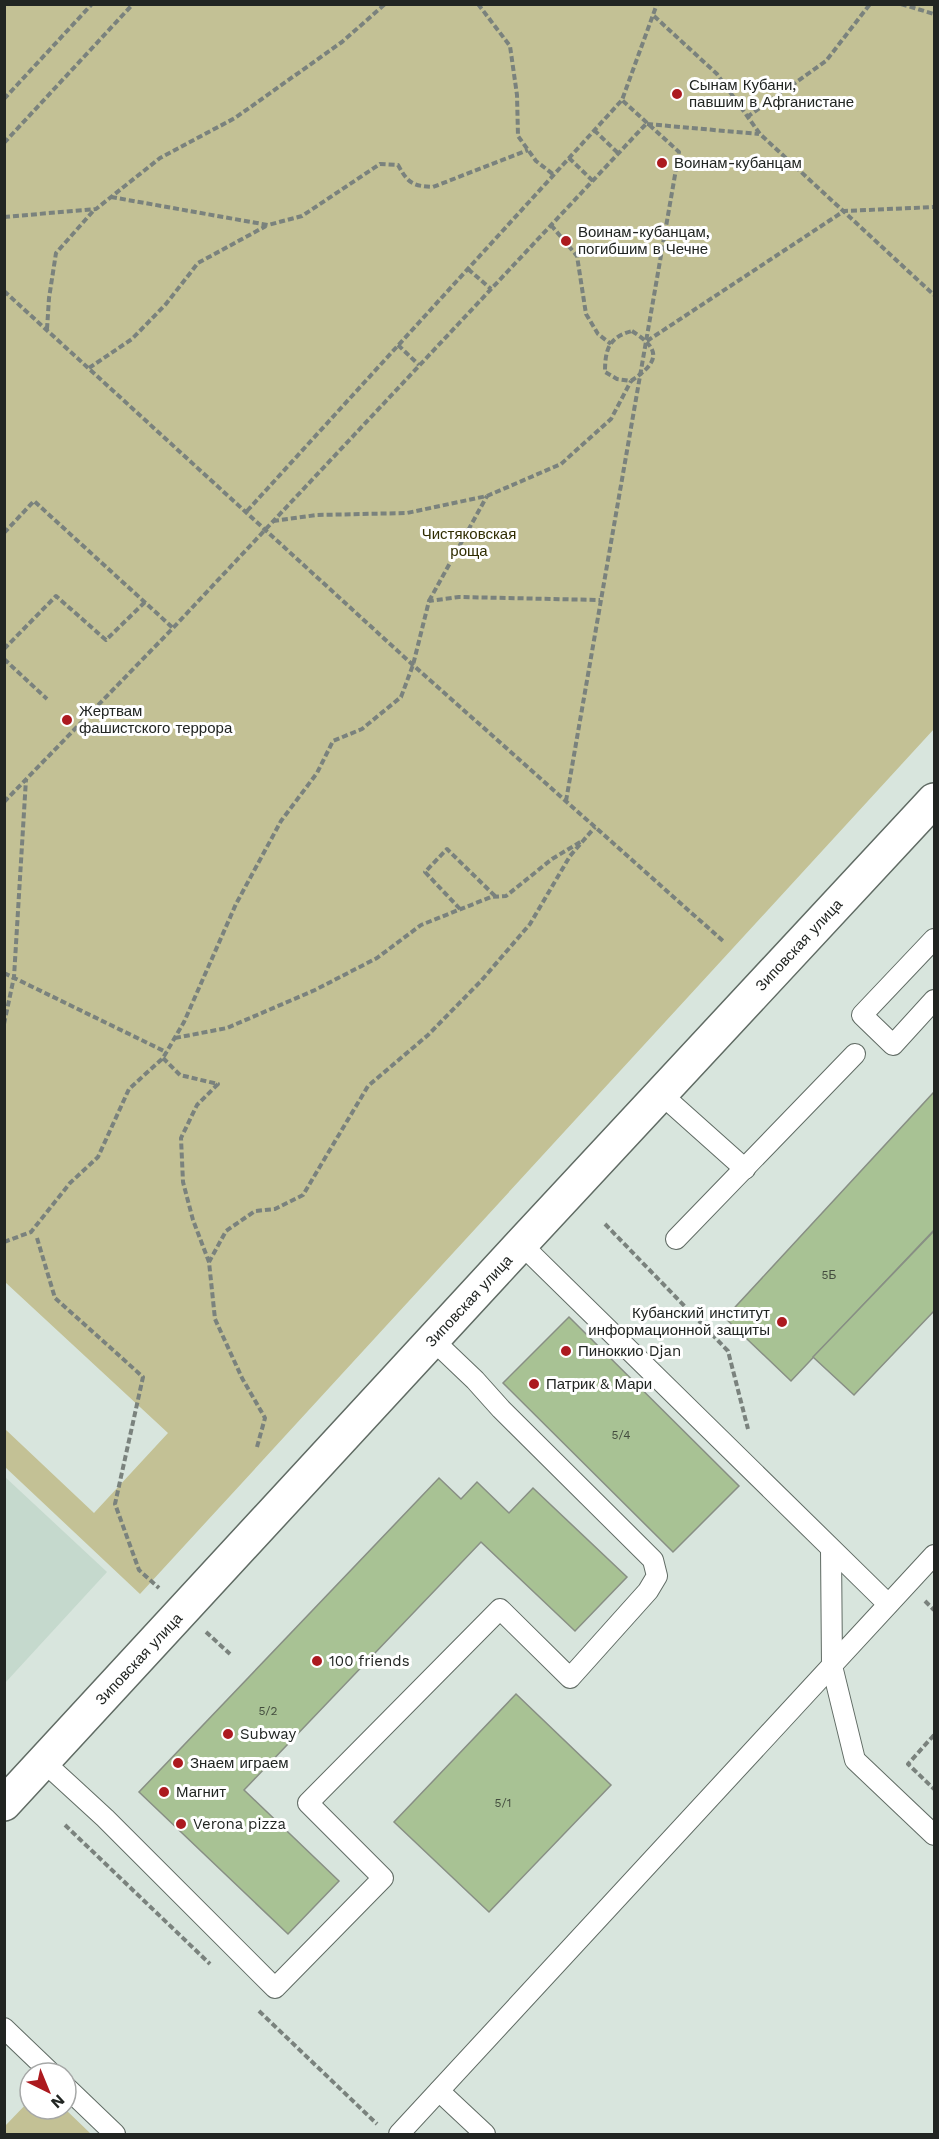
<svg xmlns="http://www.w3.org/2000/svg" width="939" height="2139" viewBox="0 0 939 2139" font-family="'Work Sans',sans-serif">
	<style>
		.built { fill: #c5d9cd }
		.green { fill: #c3c195 }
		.building { fill: #a8c294; stroke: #888f84; stroke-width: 1.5 }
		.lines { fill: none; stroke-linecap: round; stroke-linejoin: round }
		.service-casing { stroke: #606b64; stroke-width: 22 }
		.tertiary-casing { stroke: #606b64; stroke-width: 36 }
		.path { stroke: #7a827d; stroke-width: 4; stroke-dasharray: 6 3; stroke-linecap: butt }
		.service { stroke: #fff; stroke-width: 20 }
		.tertiary { stroke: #fff; stroke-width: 33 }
		.poi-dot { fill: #ac1a1f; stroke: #fff; stroke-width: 2 }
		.labels { text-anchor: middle; stroke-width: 6; stroke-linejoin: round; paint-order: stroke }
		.number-label { font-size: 12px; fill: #434c3e }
		.poi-label { font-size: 15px; fill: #212522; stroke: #fff; text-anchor: start }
		.park-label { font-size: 15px; fill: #302d02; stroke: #fff }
		.street-label { font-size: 15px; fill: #212522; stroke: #fff }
	</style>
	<rect width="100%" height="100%" fill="#d8e5dd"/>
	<!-- built -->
	<path class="built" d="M4,1476L107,1572L5,1683H4Z"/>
	<!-- green -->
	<g class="green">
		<path d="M5,4L934,5V729L140,1594L5,1467V1429L94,1513L168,1433L5,1282Z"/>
		<path d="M30,2100V2109H65L91,2134H6L5,2126Z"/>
	</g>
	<!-- building -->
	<g class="building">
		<path d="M934,1092V1230L791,1381L725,1318Z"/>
		<path d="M934,1231V1311L854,1395L813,1357Z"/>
		<path d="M569,1317L739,1486L673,1552L503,1383Z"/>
		<path d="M439,1478L461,1499L477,1482L509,1513L533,1488L627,1577L575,1631L481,1542L244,1790L339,1881L288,1934L139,1792Z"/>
		<path d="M516,1694L611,1785L489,1912L394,1822Z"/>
	</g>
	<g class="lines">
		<defs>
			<g id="service">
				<path d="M934,939L862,1015L893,1045L934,1000"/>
				<path d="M661,1094L745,1169"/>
				<path d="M676,1239L855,1054"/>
				<path d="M521,1244L888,1604"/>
				<path d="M831,1549L832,1666L855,1760L934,1835"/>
				<path d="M44,1762L105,1818L275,1988L383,1878L308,1803L500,1609L570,1678L648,1591L657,1576L653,1560L501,1409L475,1380L433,1340"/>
				<path d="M4,2028L51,2073"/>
				<path d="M66,2087L115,2134"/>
				<path d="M439,2091L485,2134"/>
				<path d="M399,2134L934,1555"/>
			</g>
			<path id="tertiary" d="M4,1804L521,1244L934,800"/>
		</defs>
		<!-- service casing -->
		<use href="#service" class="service-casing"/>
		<!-- tertiary casing -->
		<use href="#tertiary" class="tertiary-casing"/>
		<!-- path -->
		<g class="path">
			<path d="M478,4L510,46L517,95L518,136L536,161L554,175"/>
			<path d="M901,4L934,14"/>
			<path d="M654,16L717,74L760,134L934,295"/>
			<path d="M4,99L92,4"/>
			<path d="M747,117L826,61L870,4"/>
			<path d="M647,124L759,134"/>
			<path d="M594,130L619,154"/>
			<path d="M4,143L133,4"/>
			<path d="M569,158L593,181"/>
			<path d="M111,197L268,225L302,216L380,164L398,165C408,183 412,186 433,187L528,150"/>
			<path d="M4,217L96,209L160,158L235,118L342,42L385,4"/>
			<path d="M551,225L577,256L586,314L598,334L611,344"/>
			<path d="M468,269L491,289"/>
			<path d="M4,291L413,665L723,941"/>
			<path d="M47,329L49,298L56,253L95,209"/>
			<path d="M632,331C662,350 659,362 631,381L617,379L605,372C605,349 609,337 632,331Z"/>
			<path d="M647,341L844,211L934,207"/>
			<path d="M398,345L419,365"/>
			<path d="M89,368L132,339L166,304L198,263L266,226"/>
			<path d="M247,511L622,100L657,4"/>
			<path d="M273,521L317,515L407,513L487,496L561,464L611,419L631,381"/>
			<path d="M4,533L34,501L173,628"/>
			<path d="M429,601L487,496"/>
			<path d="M4,649L56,596L106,640L145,602"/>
			<path d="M4,659L47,699"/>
			<path d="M566,801L679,152L622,100"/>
			<path d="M4,802L173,628L646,124"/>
			<path d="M460,909L425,872L447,849L495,896"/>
			<path d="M4,973L166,1052"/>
			<path d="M4,1024L14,977L26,779"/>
			<path d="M175,1038L227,1028L315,990L377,958L421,925L491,897L506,896L552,859L582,841"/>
			<path d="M163,1058L180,1075L218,1084L197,1105L181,1138L183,1182L193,1220L209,1262"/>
			<path d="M605,1224L728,1351L748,1429"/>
			<path d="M37,1238L55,1298L143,1377L115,1504L139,1570L159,1588"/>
			<path d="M4,1242L31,1232L70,1183L98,1157L129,1089L163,1058L184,1022L236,904L281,821L317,773L333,741L362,729L401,697L413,665L429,601L459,597L600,600"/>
			<path d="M257,1447L265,1418L242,1378L215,1319L209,1262L226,1231L255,1211L275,1209L303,1195L368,1086L428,1035L481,981L530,924L570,856L595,827"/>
			<path d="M925,1601L934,1610"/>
			<path d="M206,1632L230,1654"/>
			<path d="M934,1735L908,1764L934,1789"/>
			<path d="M65,1825L210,1964"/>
			<path d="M259,2011L377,2124"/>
		</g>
		<!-- service -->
		<use href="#service" class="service"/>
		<!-- tertiary -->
		<use href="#tertiary" class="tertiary"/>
	</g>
	<!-- markers -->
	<g class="poi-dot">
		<circle cx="677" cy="94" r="6"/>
		<circle cx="662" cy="163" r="6"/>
		<circle cx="566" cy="241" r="6"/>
		<circle cx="67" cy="720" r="6"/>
		<circle cx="782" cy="1322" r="6"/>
		<circle cx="566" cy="1351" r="6"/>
		<circle cx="534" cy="1384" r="6"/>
		<circle cx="317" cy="1661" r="6"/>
		<circle cx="228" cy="1734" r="6"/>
		<circle cx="178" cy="1763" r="6"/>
		<circle cx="164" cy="1792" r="6"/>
		<circle cx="181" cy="1824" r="6"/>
	</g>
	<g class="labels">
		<!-- number labels -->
		<g class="number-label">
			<text x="829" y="1279">5Б</text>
			<text x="621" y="1439">5/4</text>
			<text x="268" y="1715">5/2</text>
			<text x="503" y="1807">5/1</text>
		</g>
		<!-- poi labels -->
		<g class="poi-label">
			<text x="689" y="90">Сынам Кубани,<tspan x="689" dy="17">павшим в Афганистане</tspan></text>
			<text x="674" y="168">Воинам-кубанцам</text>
			<text x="578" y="237">Воинам-кубанцам,<tspan x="578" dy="17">погибшим в Чечне</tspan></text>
			<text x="79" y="716">Жертвам<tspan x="79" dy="17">фашистского террора</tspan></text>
			<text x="770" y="1318" text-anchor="end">Кубанский институт<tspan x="770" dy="17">информационной защиты</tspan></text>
			<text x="578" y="1356">Пиноккио Djan</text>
			<text x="546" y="1389">Патрик &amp; Мари</text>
			<text x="329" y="1666">100 friends</text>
			<text x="240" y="1739">Subway</text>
			<text x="190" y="1768">Знаем играем</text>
			<text x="176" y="1797">Магнит</text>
			<text x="193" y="1829">Verona pizza</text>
		</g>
		<!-- park labels -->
		<g class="park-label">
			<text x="469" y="539">Чистяковская<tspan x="469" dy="17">роща</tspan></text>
		</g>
		<!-- street labels -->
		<g class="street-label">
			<text transform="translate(799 945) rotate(-47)" y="5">Зиповская улица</text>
			<text transform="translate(469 1301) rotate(-47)" y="5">Зиповская улица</text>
			<text transform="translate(139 1659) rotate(-47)" y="5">Зиповская улица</text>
		</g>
	</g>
	<!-- border -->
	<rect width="939" height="2139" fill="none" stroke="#212522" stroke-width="12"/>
	<!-- north arrow -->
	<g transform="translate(48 2091) rotate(137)"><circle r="28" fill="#ffffff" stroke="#a6a8a7" stroke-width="1.5"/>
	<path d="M0-4.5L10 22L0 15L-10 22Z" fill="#ac1a1f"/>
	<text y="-9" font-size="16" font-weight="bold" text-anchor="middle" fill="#212522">N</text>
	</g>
</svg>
